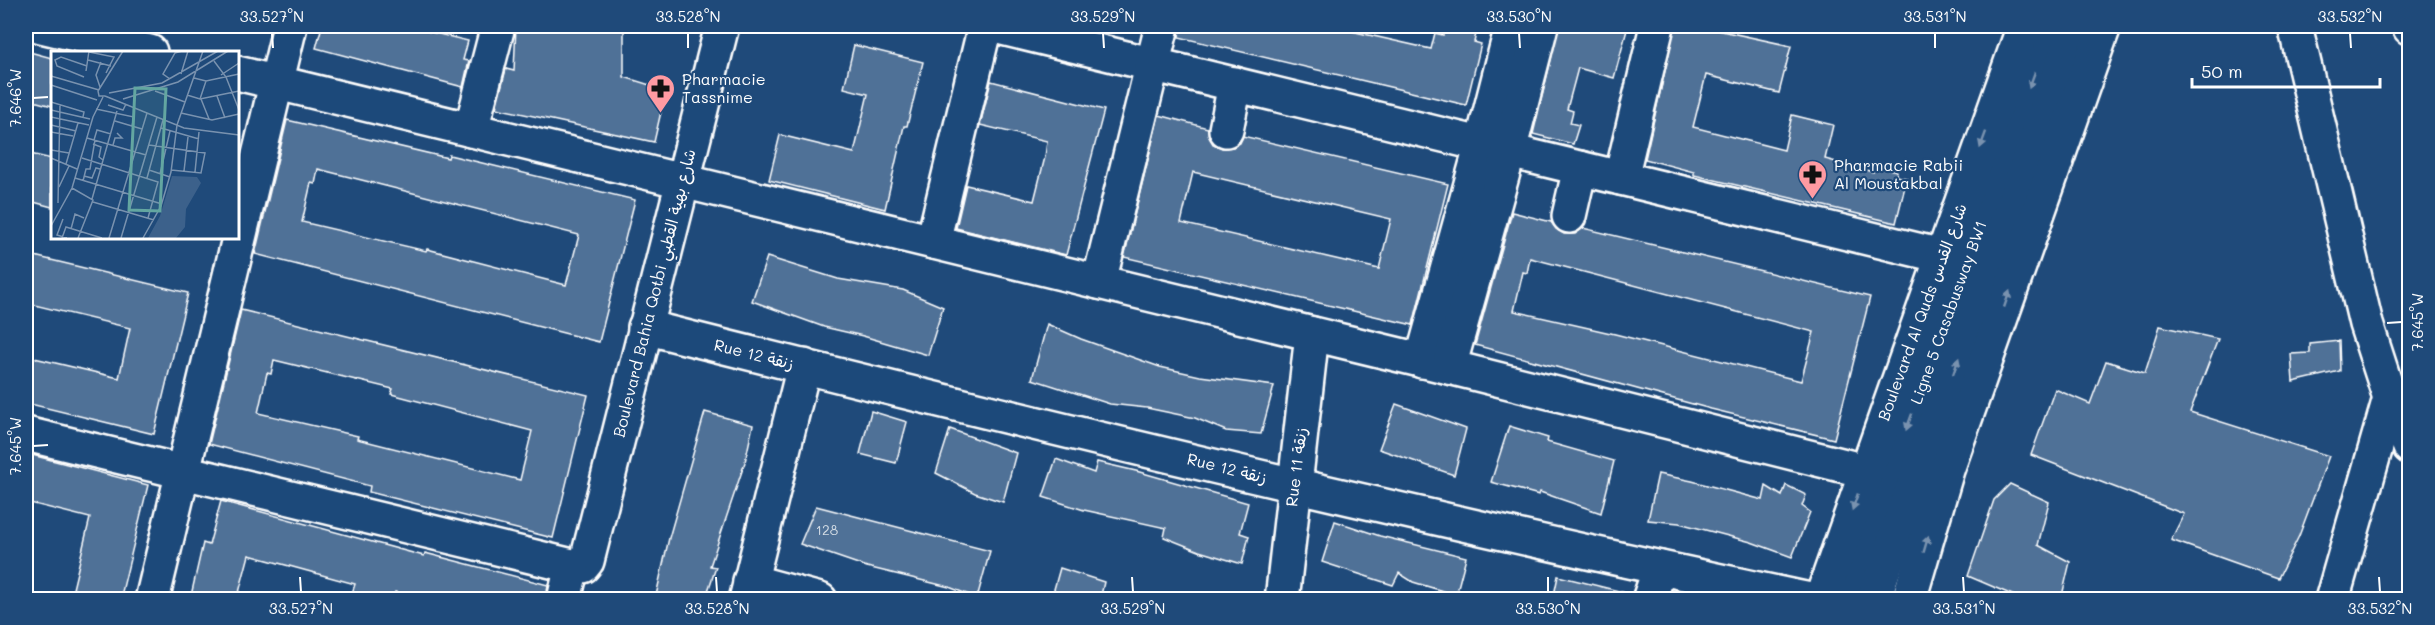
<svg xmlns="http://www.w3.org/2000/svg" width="2435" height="625" viewBox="0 0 2435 625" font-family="Mali,'Playpen Sans Arabic',sans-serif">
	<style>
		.building { fill: #507197; stroke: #fff; stroke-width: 1.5; fill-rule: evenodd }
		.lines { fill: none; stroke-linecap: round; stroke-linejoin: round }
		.minor-casing { stroke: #fff; stroke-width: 38 }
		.major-casing { stroke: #fff; stroke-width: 38 }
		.minor { stroke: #1f4a7a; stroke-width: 33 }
		.major { stroke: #1f4a7a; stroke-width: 33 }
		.oneway { fill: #7992af }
		.ticks { fill: none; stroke: #fff; stroke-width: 2 }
		.labels { text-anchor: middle; stroke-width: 4.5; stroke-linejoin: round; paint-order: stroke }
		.number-label { font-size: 14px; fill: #d3dce5 }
		.poi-label { font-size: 16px; fill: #fff; stroke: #1f4a7a; text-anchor: start }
		.street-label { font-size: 16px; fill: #fff; stroke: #1f4a7a }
		.inset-road { fill: none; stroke: #7992af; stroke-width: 1.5 }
		.view { fill: #63a6a1; fill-opacity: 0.15; stroke: #63a6a1; stroke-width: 3 }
		.inset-edge { fill: none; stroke: #fff; stroke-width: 3 }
		.neatline { fill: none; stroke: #fff; stroke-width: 2 }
		.ticks-label { font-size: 15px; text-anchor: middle; fill: #fff }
	</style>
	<rect width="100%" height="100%" fill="#1f4a7a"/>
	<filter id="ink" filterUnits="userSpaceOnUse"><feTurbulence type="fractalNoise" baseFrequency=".0167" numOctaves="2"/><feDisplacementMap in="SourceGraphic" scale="12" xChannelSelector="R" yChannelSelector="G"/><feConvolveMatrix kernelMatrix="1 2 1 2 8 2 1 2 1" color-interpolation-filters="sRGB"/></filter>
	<g filter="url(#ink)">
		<!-- building -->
		<g class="building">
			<path d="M322,26H406L468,41L463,60L469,61L463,87L316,48Z"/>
			<path d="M516,26H624V77L666,90L654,142L496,108L506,69L514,71Z"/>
			<path d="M1180,26H1329L1431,49L1435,33L1443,35L1445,26H1478L1474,42L1481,44L1466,105L1179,37Z"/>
			<path d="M1559,26H1628L1614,78L1578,68L1567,109L1573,111L1570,123L1579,125L1573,144L1533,134Z"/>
			<path d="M1675,26H1699L1791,46L1779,93L1706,75L1693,127L1784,150L1792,115L1833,125L1825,159L1873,172L1874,166L1897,171L1896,176L1907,178L1896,223L1694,175V172L1645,159Z"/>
			<path d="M854,45L923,62L907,126H904L885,209L769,180L780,135L854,153L868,94L844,88Z"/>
			<path d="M26,51L52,58V106L26,99Z"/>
			<path d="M991,81L1104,110L1066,255L956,228L966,185L1034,201L1045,157L1047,141L980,125Z"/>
			<path d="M1159,115L1208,128L1209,137L1213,144L1222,148L1233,147L1240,143L1243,136L1448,184L1413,325L1124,257ZM1193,172L1391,219L1379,269L1181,223Z"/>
			<path d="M287,120L448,158L449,155L635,200L599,342L255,254ZM318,169L579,235L566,285L427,249L426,251L302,222L311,183L315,184Z"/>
			<path d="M26,153L52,159V207L26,200Z"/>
			<path d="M1512,212L1551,222L1556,229L1564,234H1575L1583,228L1870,297L1834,439L1711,409L1475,345ZM1530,258L1814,332L1801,381L1615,334L1514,311L1523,272L1527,273Z"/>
			<path d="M26,254L188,293L154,434L26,403V356L119,378L130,328L26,303Z"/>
			<path d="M767,257L838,279L903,290L943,307L928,355L863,336L824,327L752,301Z"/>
			<path d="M241,310L588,395L553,538L369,492L370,486L209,444ZM274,360L393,389L391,394L532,431L520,480L357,439L358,436L258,413L267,373L271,374Z"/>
			<path d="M1047,324L1081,339L1160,367L1200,376L1274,386L1261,434L1226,431L1195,418L1147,408L1110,404L1032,379Z"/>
			<path d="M2160,326L2218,339L2190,412L2329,456L2299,536L2278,578L2171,540L2184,514L2031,455L2055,389L2090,404L2106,361L2145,373Z"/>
			<path d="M2339,341L2340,371L2293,382L2291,354L2310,353V344Z"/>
			<path d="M1396,404L1466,429L1454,475L1379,449Z"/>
			<path d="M871,411L907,422L896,463L860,454Z"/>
			<path d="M705,412L753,425L745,462L710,566L716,567L705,600H655L669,538Z"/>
			<path d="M1509,426L1548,438L1547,442L1614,461L1601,513L1540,492L1539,495L1491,482Z"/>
			<path d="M950,429L1016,453L1003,502L975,493L936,473Z"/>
			<path d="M32,455L148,485L120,600H80L82,591L73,589L90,518L26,502V464L30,465Z"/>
			<path d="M1056,459L1094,473L1097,462L1136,471L1248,503L1240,533L1249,536L1242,564L1199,551L1164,537L1166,528L1084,510L1043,497Z"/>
			<path d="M1658,474L1692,481L1763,500L1766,486L1782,496L1786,485L1806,495L1802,506L1810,512L1792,557L1751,542L1679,523L1648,520Z"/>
			<path d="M2010,484L2049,502L2038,545L2070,562L2061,600H2024L1968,576L1994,500Z"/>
			<path d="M221,501L424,556L425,553L548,585L546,600H422L395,592L393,600H350L355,584L249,555L237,600H190L203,543L209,545Z"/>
			<path d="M816,506L990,551L977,598L949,587L867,567L800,544Z"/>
			<path d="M1335,521L1380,536L1466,557L1456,595L1413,582L1399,573L1393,585L1322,562Z"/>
			<path d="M1060,568L1104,582L1100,600H1051Z"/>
			<path d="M1558,576L1623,592L1622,600H1553Z"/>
		</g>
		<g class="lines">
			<defs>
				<g id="minor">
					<path d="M41,26L150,52"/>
					<path d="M994,26L1942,256"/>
					<path d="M2295,26L2366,324L2390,398L2410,447"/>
					<path d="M2409,26L2410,28"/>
					<path d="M237,73L1449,367L1865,471"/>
					<path d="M471,130L498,26"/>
					<path d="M1226,130L1235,84"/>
					<path d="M1621,178L1657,26"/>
					<path d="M1569,216L1580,168"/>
					<path d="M933,242L985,26"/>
					<path d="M1099,282L1162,26"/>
					<path d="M645,327C1032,424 1420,518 1810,600"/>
					<path d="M1422,361L1482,144L1512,26"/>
					<path d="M1449,367L1509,151L1541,26"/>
					<path d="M26,434L572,566H583L587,561L722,26"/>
					<path d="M750,581L820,600"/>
					<path d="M152,600L290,26"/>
					<path d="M564,600L572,566"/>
					<path d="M746,600L804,366"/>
					<path d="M1282,600L1312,334"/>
					<path d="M1649,600L1660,568"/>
					<path id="s1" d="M1844,600L2052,26"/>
					<path d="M1873,600L2076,26"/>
					<path d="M2332,600L2390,398"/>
				</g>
				<g id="major">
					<path d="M1821,600L2024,26"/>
					<path d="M1909,600L1947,470L2104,26"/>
				</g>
			</defs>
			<!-- minor casing -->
			<use href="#minor" class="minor-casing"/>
			<!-- major casing -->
			<use href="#major" class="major-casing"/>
			<!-- minor -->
			<use href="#minor" class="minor"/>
			<!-- major -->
			<use href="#major" class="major"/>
		</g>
		<!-- one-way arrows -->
		<defs><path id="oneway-solid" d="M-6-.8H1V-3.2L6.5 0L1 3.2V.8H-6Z" transform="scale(1.5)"/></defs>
		<g class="oneway">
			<use href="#oneway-solid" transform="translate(2032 80) rotate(110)"/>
			<use href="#oneway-solid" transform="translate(1983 140) rotate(110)"/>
			<use href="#oneway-solid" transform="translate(2007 299) rotate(-71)"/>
			<use href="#oneway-solid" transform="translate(1956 366) rotate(-71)"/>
			<use href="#oneway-solid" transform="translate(1909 422) rotate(110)"/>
			<use href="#oneway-solid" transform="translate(1855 502) rotate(109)"/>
			<use href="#oneway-solid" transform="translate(1926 544) rotate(-74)"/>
		</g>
	</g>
	<!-- ticks -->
	<path class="ticks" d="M272,33L273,48M688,33V48M1103,33L1104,48M1519,33L1520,48M1935,33V48M2350,33L2351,48M33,98L48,97M2387,323L2402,322M33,446L48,445M300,577L301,592M716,577L717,592M1132,577L1133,592M1548,577V592M1963,577L1964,592M2379,577L2380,592"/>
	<!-- icons -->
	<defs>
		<symbol id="pharmacy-pin" viewBox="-11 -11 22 30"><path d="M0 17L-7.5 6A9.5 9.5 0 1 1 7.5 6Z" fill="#ff9aa2" stroke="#1f4a7a"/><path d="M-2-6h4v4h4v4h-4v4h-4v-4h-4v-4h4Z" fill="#111"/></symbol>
	</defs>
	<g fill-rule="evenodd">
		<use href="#pharmacy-pin" x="644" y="72" width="33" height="45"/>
		<use href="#pharmacy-pin" x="1796" y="158" width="33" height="45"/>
	</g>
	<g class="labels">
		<!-- number labels -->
		<g class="number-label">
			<text x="827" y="535">128</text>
		</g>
		<!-- poi labels -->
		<g class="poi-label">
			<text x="682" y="85">Pharmacie<tspan x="682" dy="18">Tassnime</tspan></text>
			<text x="1834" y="171">Pharmacie Rabii<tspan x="1834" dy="18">Al Moustakbal</tspan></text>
		</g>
		<!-- street labels -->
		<g class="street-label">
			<text transform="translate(654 293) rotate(-76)" y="6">Boulevard Bahia Qotbi شارع بهية القطبي</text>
			<text transform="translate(1922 312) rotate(-70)" y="6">Boulevard Al Quds شارع القدس</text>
			<text dy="6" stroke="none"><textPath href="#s1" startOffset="306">Ligne 5 Casabusway BW1</textPath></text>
			<text transform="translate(754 354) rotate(14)" y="6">Rue 12 زنقة</text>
			<text transform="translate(1296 467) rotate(-83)" y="6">Rue 11 زنقة</text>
			<text transform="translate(1227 468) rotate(14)" y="6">Rue 12 زنقة</text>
		</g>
	</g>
	<!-- overview -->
	<g transform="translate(51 51)">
		<rect width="188" height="188" fill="#1f4a7a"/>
		<path d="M121,125L146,126L150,132L135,158L134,176L125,187H97L109,165Z" fill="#3c618b"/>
		<path class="inset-road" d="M38,1L63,6L55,22M37,9L60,15M163,10L175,26L188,59M35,20L38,0M130,23L137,0M170,24L188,12M0,25L48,39M33,26L6,15L4,9L10,6L36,15M143,27L155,30L188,23M119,28L112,23L124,2L131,0M0,34L46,49M49,36L45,24L50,11M104,40L134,51M58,42L111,32L167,0M136,44L149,48L188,40M54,45L133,77L188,84M54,45H48L47,40L72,0M166,45L174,67M72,48L127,31L177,0M149,48L155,30M150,48L158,68M0,51L33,61L32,66M57,54L72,59L75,53M45,58L83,66L81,75M0,59L39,68M130,62L161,69L188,63M0,66L38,74M64,70L91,78M0,74L25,80M110,77L148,88M0,81L22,85M36,87L95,104M43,89L46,79L60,83M42,93L50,96L48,106L52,109M62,94L64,87H71L66,82M98,94L154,102L150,122L120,119M0,99L18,102M0,107L26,118M31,107L107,131L97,167M15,113L27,72M98,119L119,126M133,120L137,86M144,121L148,81M109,123L119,80M33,125L41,127L45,117L49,118M24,127L111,153M96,127L112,69M32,130L35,118H39L44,89M8,136L18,115M21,137L42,149L27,187M41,148L66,60M42,151L103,169M7,152L9,54M12,168L6,184L16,187M0,175L21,137L42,66L52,46M20,178L24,163L33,167M11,187L15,176L51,187M58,187L96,62M70,187L106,66M92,187L110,155L120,121L126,74L152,0"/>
		<path class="view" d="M84,37L115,38L109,160L78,159Z"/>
		<rect width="188" height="188" class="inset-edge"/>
	</g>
	<!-- margin -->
	<rect width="2435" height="625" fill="none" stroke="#1f4a7a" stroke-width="66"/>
	<!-- scale -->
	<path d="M2192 78v9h188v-9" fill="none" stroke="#ffffff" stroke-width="3"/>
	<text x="2201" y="78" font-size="18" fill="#ffffff" stroke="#1f4a7a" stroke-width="4.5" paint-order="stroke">50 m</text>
	<rect x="33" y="33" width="2369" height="559" class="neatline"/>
	<g class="ticks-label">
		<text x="272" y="22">33.527°N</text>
		<text x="688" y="22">33.528°N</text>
		<text x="1103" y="22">33.529°N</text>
		<text x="1519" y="22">33.530°N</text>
		<text x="1935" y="22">33.531°N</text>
		<text x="2350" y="22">33.532°N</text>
		<text transform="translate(16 98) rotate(-90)" y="5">7.646°W</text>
		<text transform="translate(2418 322) rotate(-90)" y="5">7.645°W</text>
		<text transform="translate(16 446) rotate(-90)" y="5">7.645°W</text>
		<text x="301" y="614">33.527°N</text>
		<text x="717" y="614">33.528°N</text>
		<text x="1133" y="614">33.529°N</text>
		<text x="1548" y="614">33.530°N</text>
		<text x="1964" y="614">33.531°N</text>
		<text x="2380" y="614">33.532°N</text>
	</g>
</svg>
